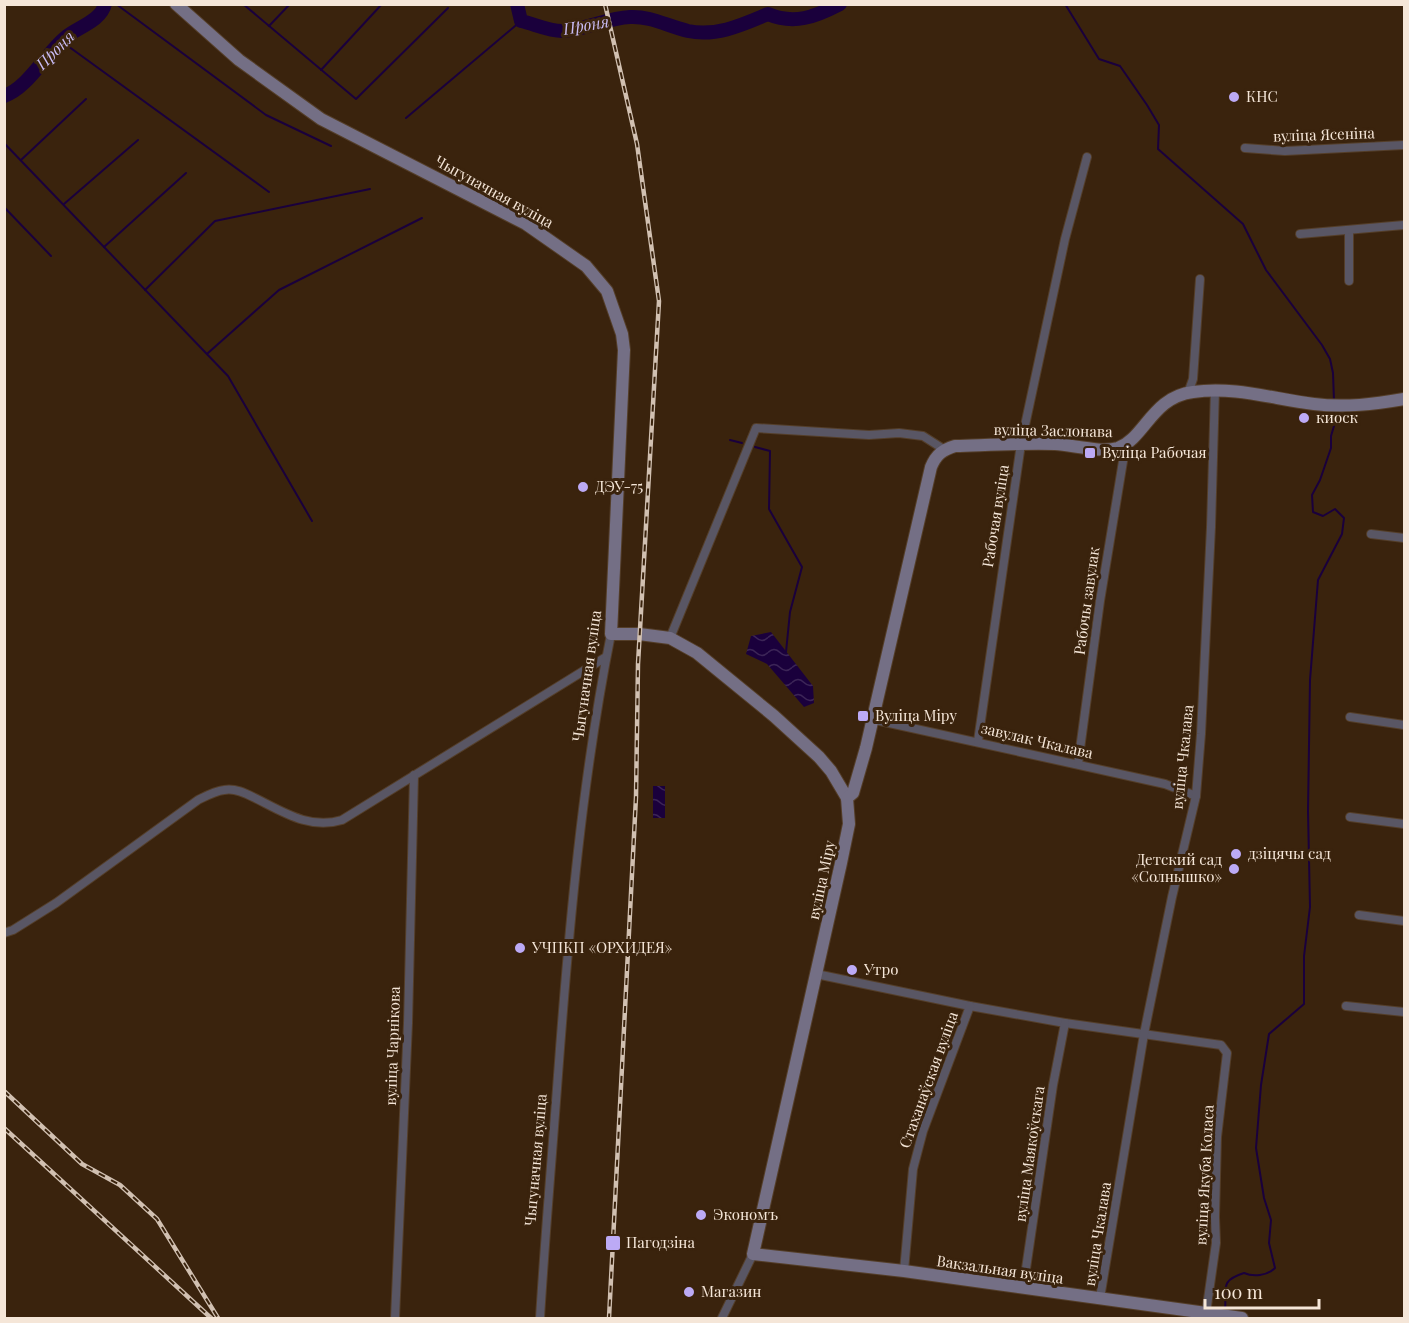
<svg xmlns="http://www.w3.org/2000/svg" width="1409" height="1323" viewBox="0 0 1409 1323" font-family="'Playfair Display',serif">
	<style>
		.water { fill: url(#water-waves) }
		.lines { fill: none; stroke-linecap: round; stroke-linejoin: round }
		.stream { stroke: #1a003c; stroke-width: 2 }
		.river { stroke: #1a003c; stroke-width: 14 }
		.street-casing { stroke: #543e29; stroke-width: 10 }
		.secondary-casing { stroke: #543e29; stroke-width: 14 }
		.street { stroke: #595664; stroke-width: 8 }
		.secondary { stroke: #746f85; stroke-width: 12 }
		.rail-casing { stroke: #d1c0b1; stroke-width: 4.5 }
		.rail { stroke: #3a230d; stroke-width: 2; stroke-dasharray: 7; stroke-linecap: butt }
		.poi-dot { fill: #bcaaf5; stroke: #3a230d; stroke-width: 2 }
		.labels { text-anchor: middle; stroke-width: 6; stroke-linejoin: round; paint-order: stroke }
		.poi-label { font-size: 15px; fill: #f5e6d8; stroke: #3a230d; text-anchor: start }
		.street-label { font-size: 15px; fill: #f5e6d8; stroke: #3a230d }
		.water-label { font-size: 16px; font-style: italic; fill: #cabdf6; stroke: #3a230d }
	</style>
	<defs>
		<pattern id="water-waves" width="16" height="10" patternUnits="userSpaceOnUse" patternTransform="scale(1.5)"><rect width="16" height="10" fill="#1a003c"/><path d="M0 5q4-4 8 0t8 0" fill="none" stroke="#3c2557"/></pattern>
	</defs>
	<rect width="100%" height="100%" fill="#3a230d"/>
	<!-- water -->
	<g class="water">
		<path d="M771,632L813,686L814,703L804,707L767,664L746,654L751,636Z"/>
		<rect x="653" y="786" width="12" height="32"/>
	</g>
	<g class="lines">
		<!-- stream -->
		<g class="stream">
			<path d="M116,4L266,115L331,146"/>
			<path d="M243,4L356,99L448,8"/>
			<path d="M1065,4L1099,59L1120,66L1147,105L1159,125L1158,149L1243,224L1266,270L1322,345L1330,359L1333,373L1334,401"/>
			<path d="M269,26L290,4"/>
			<path d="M61,41L269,192"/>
			<path d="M321,70L382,4"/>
			<path d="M406,118L521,21"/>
			<path d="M4,143L228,376L312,521"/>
			<path d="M21,160L86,99"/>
			<path d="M64,204L138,140"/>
			<path d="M4,207L51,256"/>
			<path d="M104,247L186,173"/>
			<path d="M145,290L215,221L370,189"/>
			<path d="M208,353L279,290L422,218"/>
			<path d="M730,440L742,443"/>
			<path d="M755,447L770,451L769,509L802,567L790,612L786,652"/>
			<path d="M1225,1310C1227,1288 1219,1281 1244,1273C1253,1277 1267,1276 1275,1268L1269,1243L1271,1220L1264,1198L1256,1148L1261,1085L1269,1034L1304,1004V956L1310,907L1308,811L1310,680L1318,580L1342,534L1344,518L1335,509L1323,516L1313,512L1312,495L1320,480L1331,448V436L1334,426V409"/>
		</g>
		<!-- river -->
		<g class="river">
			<path d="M517,4L521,21C534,24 549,31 562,31C585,30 607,18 630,17C651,16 667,26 688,31C716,37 742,25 768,14C794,25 815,17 840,4"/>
			<path d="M4,96C28,88 46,53 66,37C78,27 101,21 105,4"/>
		</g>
		<defs>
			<g id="street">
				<path d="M1245,148L1285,151L1404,145"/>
				<path d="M1349,230V281"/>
				<path d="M1300,234L1404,225"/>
				<path d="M1188,393L1193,379L1200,279"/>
				<path d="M1371,534L1404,538"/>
				<path d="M670,638L756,428L869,435L899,433L923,436L945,450"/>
				<path d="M1350,717L1404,725"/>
				<path d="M871,719L1165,784L1196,796"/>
				<path d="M978,741L1021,444L1065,239L1087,157"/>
				<path d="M1078,764L1100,601L1126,443"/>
				<path d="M1350,817L1404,824"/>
				<path d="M1359,915L1404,921"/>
				<path d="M4,933L13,930L56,903L198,800C206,796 215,791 224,790C235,788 245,793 255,798C283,812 310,830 342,820L606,657"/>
				<path d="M816,974L970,1006L1065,1023L1221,1045L1227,1053L1217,1137L1215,1217L1216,1243L1206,1313"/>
				<path d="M1346,1006L1404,1012"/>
				<path d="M904,1271L913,1169L923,1131L970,1006"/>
				<path d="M1023,1289L1053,1085L1065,1023"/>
				<path d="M1100,1298L1144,1034L1172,897L1196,796L1201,734L1211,527L1215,389"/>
				<path d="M395,1318L408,1023L414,775"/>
				<path d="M540,1318C545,1237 552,1156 558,1075C569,927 582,779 611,634"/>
				<path d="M722,1318L753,1254"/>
			</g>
			<g id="secondary">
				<path d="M176,4L239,60L321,119L526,224L586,266L607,291L622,334L624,350L611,634H639L670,638L697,653L774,716L819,757L831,771L847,798"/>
				<path d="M1242,1318L904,1271L753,1254L841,863L849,824L847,798L853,793L866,748L931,467C936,455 942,450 955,446C988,445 1021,443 1055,444C1073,445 1101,453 1118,448C1145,438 1152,397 1193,392C1235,386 1273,399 1314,404C1345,408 1375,404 1404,399"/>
			</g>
		</defs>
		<!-- street casing -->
		<use href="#street" class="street-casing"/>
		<!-- secondary casing -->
		<use href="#secondary" class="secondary-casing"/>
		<!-- street -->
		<use href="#street" class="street"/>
		<!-- secondary -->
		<use href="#secondary" class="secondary"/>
		<defs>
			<g id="rail">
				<path d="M605,4L637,144L659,301L638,664L636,797L609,1318"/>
				<path d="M4,1091L82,1164L120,1185L157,1219L218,1318"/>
				<path d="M4,1128L211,1318"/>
			</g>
		</defs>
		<!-- rail casing -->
		<use href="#rail" class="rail-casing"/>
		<!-- rail -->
		<use href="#rail" class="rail"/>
	</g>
	<!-- markers -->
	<g class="poi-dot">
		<circle cx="1234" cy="97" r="6"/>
		<circle cx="1304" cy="418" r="6"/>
		<rect x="1084" y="447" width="12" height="12" rx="3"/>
		<circle cx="583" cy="487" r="6"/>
		<rect x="857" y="710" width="12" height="12" rx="3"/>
		<circle cx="1236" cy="854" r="6"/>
		<circle cx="1234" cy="869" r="6"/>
		<circle cx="520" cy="948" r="6"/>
		<circle cx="852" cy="970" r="6"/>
		<circle cx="701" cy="1215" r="6"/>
		<rect x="605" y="1235" width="16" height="16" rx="3"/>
		<circle cx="689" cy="1292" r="6"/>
	</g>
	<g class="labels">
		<!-- poi labels -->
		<g class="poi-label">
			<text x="1246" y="102">КНС</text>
			<text x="1316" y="423">киоск</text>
			<text x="1102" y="458">Вуліца Рабочая</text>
			<text x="595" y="492">ДЭУ-75</text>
			<text x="875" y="721">Вуліца Міру</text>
			<text x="1248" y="859">дзіцячы сад</text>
			<text x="1222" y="865" text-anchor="end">Детский сад<tspan x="1222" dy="17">«Солнышко»</tspan></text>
			<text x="532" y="953">УЧПКП «ОРХИДЕЯ»</text>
			<text x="864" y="975">Утро</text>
			<text x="713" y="1220">Экономъ</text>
			<text x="626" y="1248">Пагодзіна</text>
			<text x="701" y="1297">Магазин</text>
		</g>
		<!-- street labels -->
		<g class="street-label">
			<text transform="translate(1324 135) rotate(-2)" y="5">вуліца Ясеніна</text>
			<text transform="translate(494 192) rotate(29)" y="5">Чыгуначная вуліца</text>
			<text transform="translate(1053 431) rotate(1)" y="5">вуліца Заслонава</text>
			<text transform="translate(996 516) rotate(-81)" y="5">Рабочая вуліца</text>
			<text transform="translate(1087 601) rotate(-82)" y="5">Рабочы завулак</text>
			<text transform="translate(587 676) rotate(-82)" y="5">Чыгуначная вуліца</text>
			<text transform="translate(1037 741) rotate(13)" y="5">завулак Чкалава</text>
			<text transform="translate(1183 757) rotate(-84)" y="5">вуліца Чкалава</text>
			<text transform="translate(822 880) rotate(-78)" y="5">вуліца Міру</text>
			<text transform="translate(393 1046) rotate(-88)" y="5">вуліца Чарнікова</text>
			<text transform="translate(929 1080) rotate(-70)" y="5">Стаханаўская вуліца</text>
			<text transform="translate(1030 1154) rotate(-82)" y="5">вуліца Маякоўскага</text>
			<text transform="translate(536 1160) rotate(-85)" y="5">Чыгуначная вуліца</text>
			<text transform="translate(1205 1175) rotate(-87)" y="5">вуліца Якуба Коласа</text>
			<text transform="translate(1098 1234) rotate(-81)" y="5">вуліца Чкалава</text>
			<text transform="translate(1000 1270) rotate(8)" y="5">Вакзальная вуліца</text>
		</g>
		<!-- water labels -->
		<g class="water-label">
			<text transform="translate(586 25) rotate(-10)" y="6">Проня</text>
			<text transform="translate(55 50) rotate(-45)" y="6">Проня</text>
		</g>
	</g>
	<!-- border -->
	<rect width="1409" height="1323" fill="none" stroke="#f5e6d8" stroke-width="12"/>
	<!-- scale -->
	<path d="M1205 1299v9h114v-9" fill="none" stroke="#f5e6d8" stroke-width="3"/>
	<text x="1214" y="1299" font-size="18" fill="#f5e6d8" stroke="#3a230d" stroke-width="4.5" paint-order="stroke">100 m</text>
</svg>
